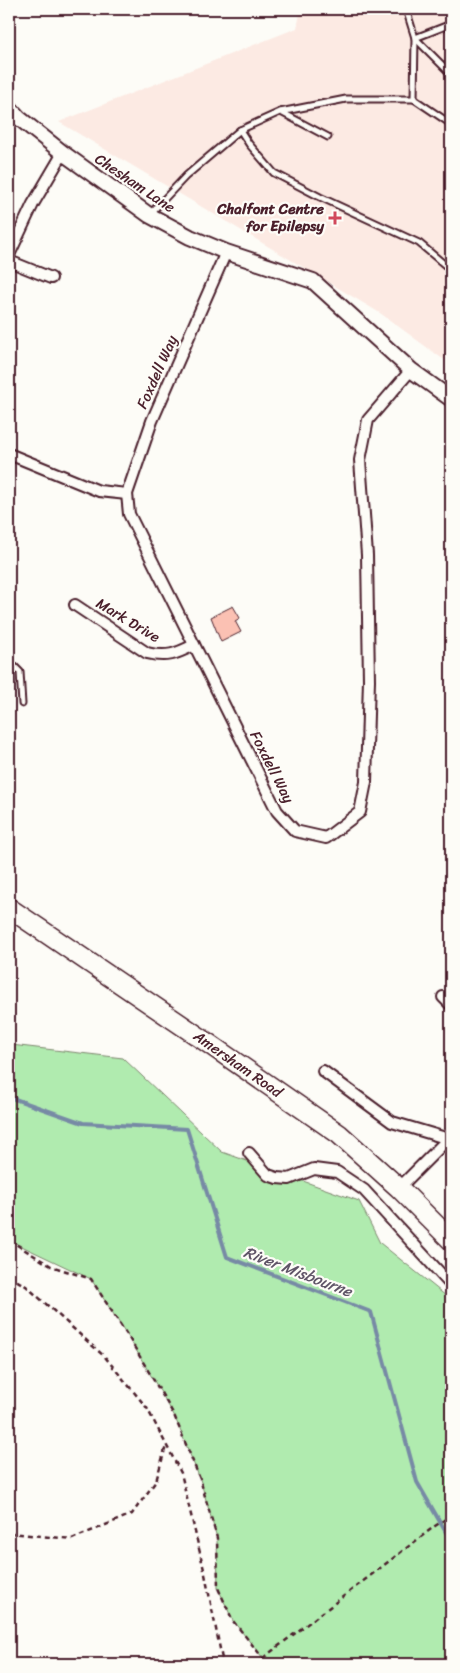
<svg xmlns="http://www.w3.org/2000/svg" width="460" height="1673" viewBox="0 0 460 1673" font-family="Sriracha,sans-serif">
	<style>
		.built { fill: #fceae3 }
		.green { fill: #b0ebaf; stroke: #7d856d }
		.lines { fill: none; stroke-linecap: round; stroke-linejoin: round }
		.stream { stroke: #778aa5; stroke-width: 4 }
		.building { fill: #fbc1b3; stroke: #4a1f2b }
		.lane-casing { stroke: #4a1f2b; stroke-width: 9 }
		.street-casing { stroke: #4a1f2b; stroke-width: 14 }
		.secondary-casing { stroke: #4a1f2b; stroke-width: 18 }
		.highway-casing { stroke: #4a1f2b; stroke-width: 22 }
		.path { stroke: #4a1f2b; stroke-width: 2.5; stroke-dasharray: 5 4; stroke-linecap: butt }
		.lane { stroke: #fdfcf7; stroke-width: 5 }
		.street { stroke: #fdfcf7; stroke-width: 10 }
		.secondary { stroke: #fdfcf7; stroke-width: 14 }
		.highway { stroke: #fdfcf7; stroke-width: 19 }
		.poi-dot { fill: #d1495b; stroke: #fdfcf7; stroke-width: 2 }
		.labels { text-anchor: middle; stroke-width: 4.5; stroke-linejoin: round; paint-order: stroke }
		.street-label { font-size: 15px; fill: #4a1f2b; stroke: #fdfcf7 }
		.poi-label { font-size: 15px; font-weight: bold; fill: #4a1f2b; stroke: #fdfcf7; text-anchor: end }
		.water-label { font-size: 16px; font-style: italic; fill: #605568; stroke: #fdfcf7 }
	</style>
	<rect width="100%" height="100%" fill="#fdfcf7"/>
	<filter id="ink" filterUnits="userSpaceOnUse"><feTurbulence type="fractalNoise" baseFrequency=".02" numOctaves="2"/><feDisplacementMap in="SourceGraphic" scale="10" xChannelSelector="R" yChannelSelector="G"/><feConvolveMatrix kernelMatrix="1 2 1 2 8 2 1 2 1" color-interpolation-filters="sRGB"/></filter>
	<g filter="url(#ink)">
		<!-- built -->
		<path class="built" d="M301,9H451V365L380,313L59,122L297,28Z"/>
		<!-- green -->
		<path class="green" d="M9,1043L11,1045L123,1058L222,1152L359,1201L380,1243L451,1300V1664H265L263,1658L233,1621L218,1588L217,1538L200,1479L174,1415L129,1338L91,1279L9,1240Z"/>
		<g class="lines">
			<!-- stream -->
			<g class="stream">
				<path d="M9,1097L83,1123L187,1129L227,1257L371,1312L417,1482L451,1541"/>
				<path d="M451,1612L448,1613L451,1615"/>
				<path d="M446,1664L451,1658"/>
			</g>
		</g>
		<!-- building -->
		<path class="building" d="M233,606L240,618L235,621L241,632L221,642L211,617Z"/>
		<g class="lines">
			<defs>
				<g id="lane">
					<path d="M406,9L415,38L414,99"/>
					<path d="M451,24L415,38L451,74"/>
					<path d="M281,112L328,137"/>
					<path d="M240,130L249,144L274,173L320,197L419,243L451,270"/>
					<path d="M150,214L186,176L240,130L280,112L346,99H414L451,124"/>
					<path d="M9,661L20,672L22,704"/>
				</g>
				<g id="street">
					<path d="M226,252L152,421L127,494L129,514L277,811L295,831L326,838L360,812L366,782L369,680L367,555L360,460L368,420L411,370"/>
					<path d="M9,255L33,204L63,153"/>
					<path d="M9,261L51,278"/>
					<path d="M9,454L99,491L127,494"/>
					<path d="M75,605L147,653C167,658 176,654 194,645"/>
					<path d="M443,997L451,1005"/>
					<path d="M323,1071L392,1122L449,1139"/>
					<path d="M249,1153L268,1175L277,1178L289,1179L314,1169L337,1172L364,1190L451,1285"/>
					<path d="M399,1188L451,1136"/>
				</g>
				<path id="secondary" d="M9,107L19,118L63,153L149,215L190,237L226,252L313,281L411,370L451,399"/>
				<path id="highway" d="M9,908L205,1041L339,1134L399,1188L451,1240"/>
			</defs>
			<!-- lane casing -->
			<use href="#lane" class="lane-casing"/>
			<!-- street casing -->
			<use href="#street" class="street-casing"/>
			<!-- secondary casing -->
			<use href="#secondary" class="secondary-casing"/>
			<!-- highway casing -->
			<use href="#highway" class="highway-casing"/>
			<!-- path -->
			<g class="path">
				<path d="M9,1240L51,1266L91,1279L129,1338L174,1415L200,1479L217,1538L218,1588L233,1621L263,1658L265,1664"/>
				<path d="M9,1276L26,1286L105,1357L147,1408L181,1473L205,1574L223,1664"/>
				<path d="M9,1533L72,1539L132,1514L156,1481L166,1446"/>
				<path d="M263,1658L435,1526L447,1518L451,1520"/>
			</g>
			<!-- lane -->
			<use href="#lane" class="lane"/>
			<!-- street -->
			<use href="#street" class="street"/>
			<!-- secondary -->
			<use href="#secondary" class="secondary"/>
			<!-- highway -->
			<use href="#highway" class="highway"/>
		</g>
	</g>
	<!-- markers -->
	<path class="poi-dot" d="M332.5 210.5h5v5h5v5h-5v5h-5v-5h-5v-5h5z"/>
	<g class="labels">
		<!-- street labels -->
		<g class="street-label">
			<text transform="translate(135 183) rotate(34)" y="5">Chesham Lane</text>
			<text transform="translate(157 372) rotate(-66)" y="5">Foxdell Way</text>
			<text transform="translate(128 620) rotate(31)" y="5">Mark Drive</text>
			<text transform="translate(272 767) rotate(63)" y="5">Foxdell Way</text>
			<text transform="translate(238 1064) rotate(35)" y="5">Amersham Road</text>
		</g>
		<!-- poi labels -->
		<g class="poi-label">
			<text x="324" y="214">Chalfont Centre<tspan x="324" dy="17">for Epilepsy</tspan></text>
		</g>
		<!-- water labels -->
		<g class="water-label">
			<text transform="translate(298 1271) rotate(21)" y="6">River Misbourne</text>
		</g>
	</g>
	<!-- margin -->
	<rect width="460" height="1673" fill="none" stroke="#fdfcf7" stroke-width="30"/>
	<rect x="15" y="15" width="430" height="1643" fill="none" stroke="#4a1f2b" stroke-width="2" filter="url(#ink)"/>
</svg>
